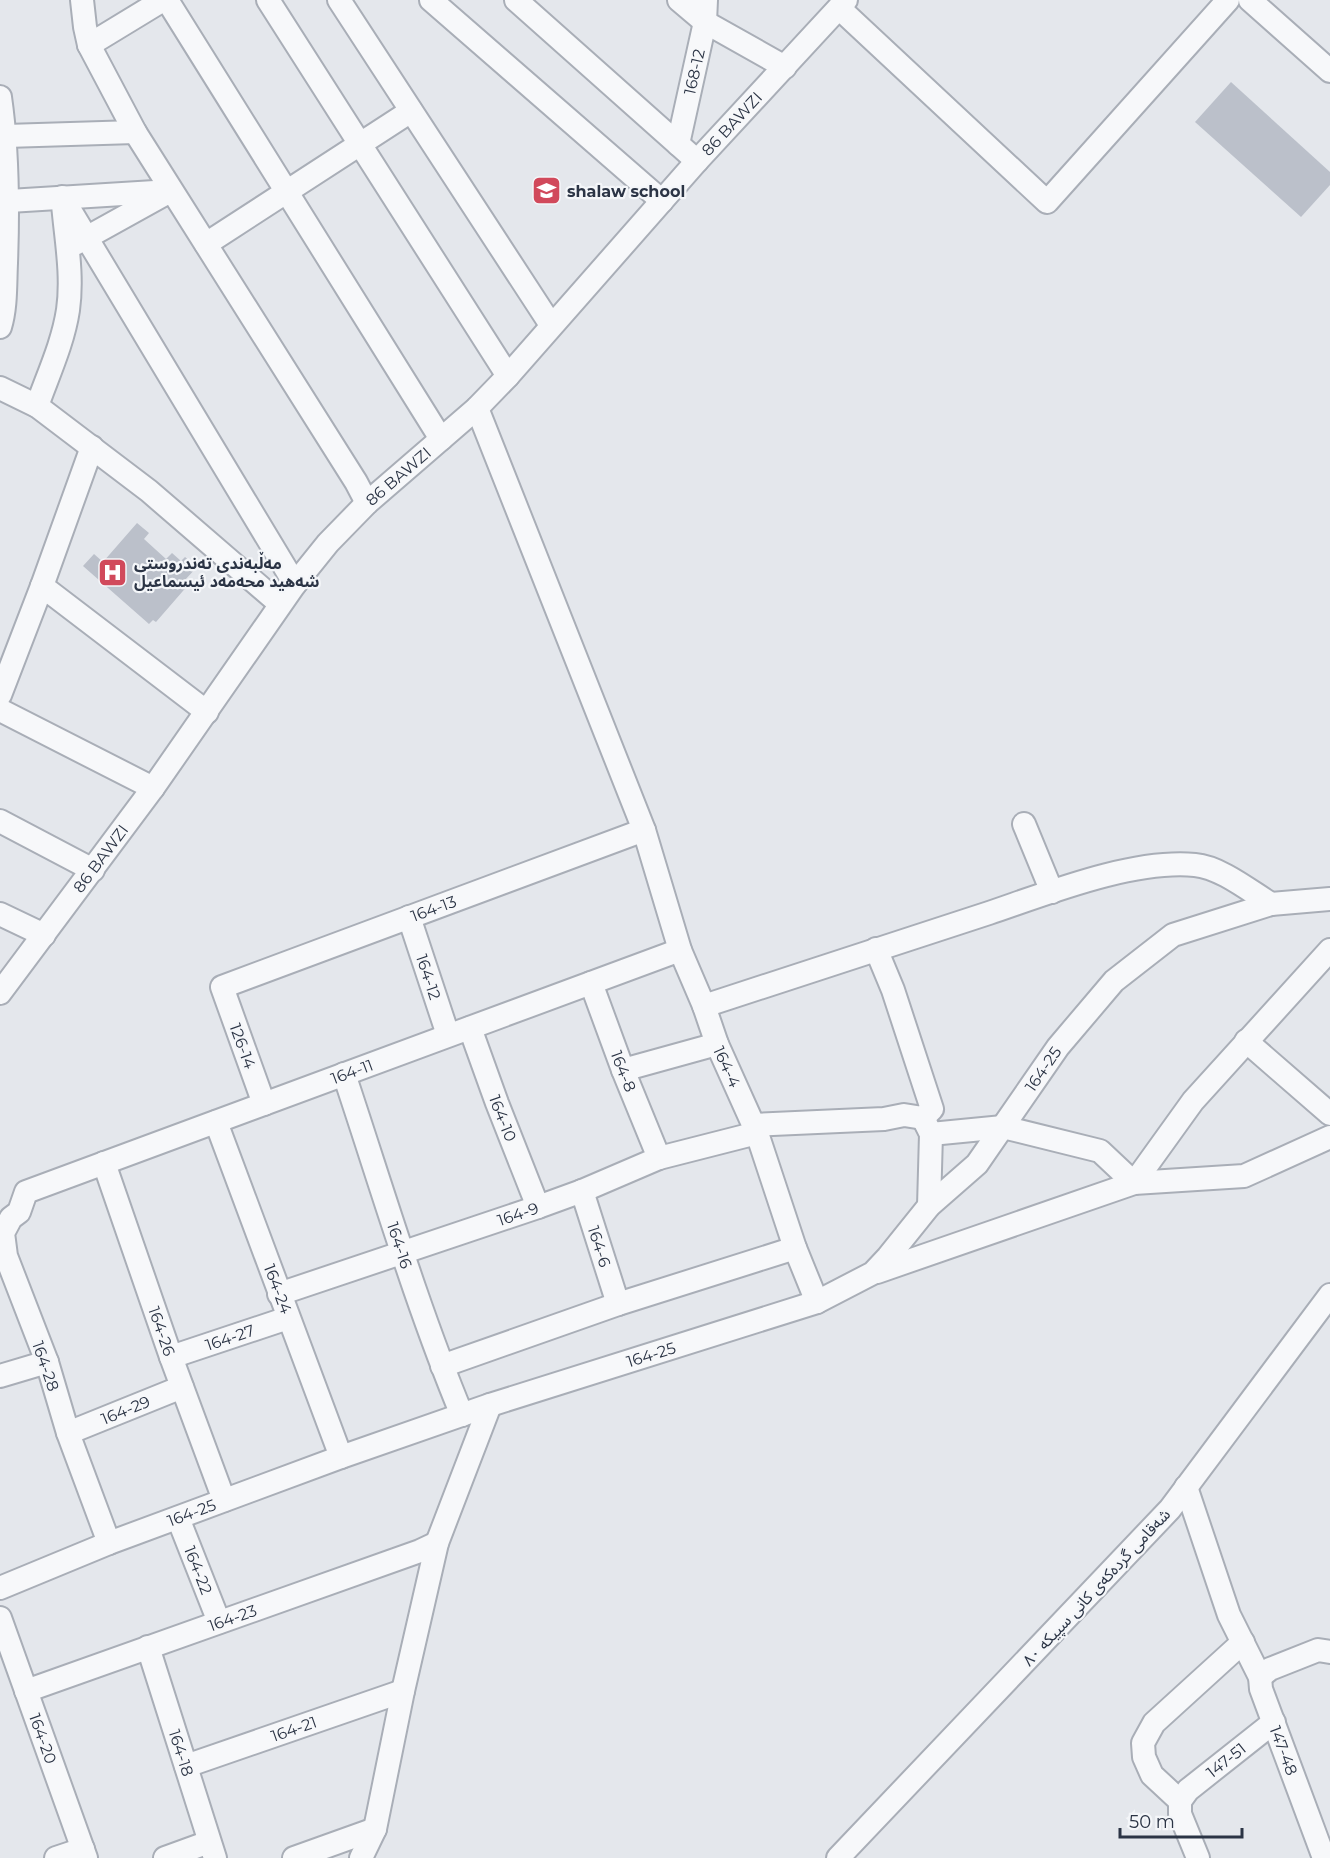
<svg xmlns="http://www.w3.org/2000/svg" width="1330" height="1858" viewBox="0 0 1330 1858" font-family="Montserrat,'Noto Sans Arabic',sans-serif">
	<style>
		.building { fill: #bbc0ca }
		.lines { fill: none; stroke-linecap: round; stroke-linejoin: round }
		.minor-casing { stroke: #a9aeb7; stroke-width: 26 }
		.minor { stroke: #f7f8fa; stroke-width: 22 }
		.labels { text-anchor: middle; stroke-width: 4.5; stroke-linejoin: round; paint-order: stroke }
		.street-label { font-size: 16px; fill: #2b3445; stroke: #f4f6f9 }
		.poi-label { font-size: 16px; font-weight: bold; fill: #2b3445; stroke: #f4f6f9; text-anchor: start }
	</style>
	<rect width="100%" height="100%" fill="#e4e7ec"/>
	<!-- building -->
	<g class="building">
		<path d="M1231,82L1330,172V185L1301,217L1195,122Z"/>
		<path d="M137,523L149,533L144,539L166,559L172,553L181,561L185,557L197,567L184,581L189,584L156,622L153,620L149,624L83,566L94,554L103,562Z"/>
	</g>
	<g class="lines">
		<defs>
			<g id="minor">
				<path d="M82,0L85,27L89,45L135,132L356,482L367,503"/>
				<path d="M167,0L441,439"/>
				<path d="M268,0L508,376"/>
				<path d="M339,0L551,325"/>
				<path d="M431,0L662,201"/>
				<path d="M516,0L697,161"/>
				<path d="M679,0L705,22L785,67"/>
				<path d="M1250,0L1330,71"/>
				<path d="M839,8L1047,202L1228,0"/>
				<path d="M89,45L163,0"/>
				<path d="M0,97C8,152 8,208 6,263C5,284 6,308 0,327"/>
				<path d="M6,136L135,132"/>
				<path id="s1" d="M678,144L705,22L706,0"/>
				<path d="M62,197L295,584"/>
				<path d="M9,201L171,191"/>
				<path d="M75,244L167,193"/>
				<path d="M206,244L411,111"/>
				<path d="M0,388L37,406L149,491L280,604"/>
				<path d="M37,406C48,375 63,343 68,310C73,275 66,239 63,204"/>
				<path id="s2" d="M477,408L644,830L680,950L704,1006L717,1044L757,1133L795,1248L817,1302"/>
				<path d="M42,586L207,712"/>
				<path d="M0,695L42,586L92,447"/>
				<path d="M0,710L153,788"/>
				<path d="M0,821L93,870"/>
				<path d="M1024,824L1052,892"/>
				<path d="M0,914L44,935"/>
				<path id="s3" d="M409,917L448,1035"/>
				<path id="s4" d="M591,983L623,1070L659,1158"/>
				<path id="s5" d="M0,993L153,788L295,584L328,543L367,503L477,408L508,376L697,161L846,0"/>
				<path d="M704,1006C799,975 894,944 989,913C1048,893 1133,859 1195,865C1220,867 1250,891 1271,904"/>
				<path id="s6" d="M470,1028L497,1103L538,1207"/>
				<path d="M1246,1041L1330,1114"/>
				<path d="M623,1070L717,1044"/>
				<path id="s7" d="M344,1074C382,1188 416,1304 462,1415"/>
				<path id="s8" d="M264,1104L222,987L644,830"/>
				<path id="s9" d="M216,1122L341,1457"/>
				<path d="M925,1122L931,1134L929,1206"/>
				<path d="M753,1125L884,1119L904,1115L923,1118L932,1109L893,990L876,949"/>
				<path d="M931,1134L1003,1127L1100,1151L1134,1183L1193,1101L1330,950"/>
				<path id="s10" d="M104,1163L171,1357L224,1500"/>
				<path id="s11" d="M582,1191L618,1304"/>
				<path d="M877,1272L1134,1183L1244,1176L1330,1137"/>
				<path id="s12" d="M279,1294L538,1207L582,1191L659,1158L757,1133"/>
				<path id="s13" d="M171,1357L288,1318"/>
				<path d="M442,1366L618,1304L795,1248"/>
				<path d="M0,1376L47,1362"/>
				<path id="s14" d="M68,1433L182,1387"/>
				<path id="s15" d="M1186,1487L1229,1615L1260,1677L1261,1689L1324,1858"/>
				<path id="s16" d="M178,1518L219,1622"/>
				<path id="s17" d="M109,1543L68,1433L47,1362L6,1256L3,1233L11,1218L19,1212L26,1192L680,950"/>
				<path id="s18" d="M0,1588L109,1543L341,1457L490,1405L817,1302L873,1273L888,1257L929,1206L977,1164L1058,1047L1114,981L1173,935L1271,904L1330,899"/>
				<path id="s19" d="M0,1618L86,1858"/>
				<path id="s20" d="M148,1647L215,1858"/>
				<path d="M1260,1677L1270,1669L1318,1650L1330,1652"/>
				<path id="s21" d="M26,1691L420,1551L437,1543"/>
				<path id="s22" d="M186,1766L403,1691"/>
				<path d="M1180,1801L1152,1775L1144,1757L1143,1743L1154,1723L1243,1642"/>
				<path id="s23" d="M1180,1801L1188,1790L1274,1722"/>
				<path d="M1180,1801V1814L1198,1858"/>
				<path d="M56,1858L83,1849"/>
				<path d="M165,1858L209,1842"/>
				<path d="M294,1858L375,1829"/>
				<path d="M361,1858L375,1829L403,1691L437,1543L490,1405"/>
				<path d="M838,1858L1170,1509L1330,1295"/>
			</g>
		</defs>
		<!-- minor casing -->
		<use href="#minor" class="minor-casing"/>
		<!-- minor -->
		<use href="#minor" class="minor"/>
	</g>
	<!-- icons -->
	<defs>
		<symbol id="school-square" viewBox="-11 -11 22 22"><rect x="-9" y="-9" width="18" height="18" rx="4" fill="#d1495b" stroke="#f4f6f9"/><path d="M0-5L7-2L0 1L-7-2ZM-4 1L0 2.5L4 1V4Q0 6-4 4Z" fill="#fff"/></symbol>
		<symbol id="hospital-square" viewBox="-11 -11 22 22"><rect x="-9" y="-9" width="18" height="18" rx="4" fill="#d1495b" stroke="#f4f6f9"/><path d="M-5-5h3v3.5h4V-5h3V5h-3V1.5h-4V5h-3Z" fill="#fff"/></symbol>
	</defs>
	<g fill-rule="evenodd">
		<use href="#school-square" x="530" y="174" width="33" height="33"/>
		<use href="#hospital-square" x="96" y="556" width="33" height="33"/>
	</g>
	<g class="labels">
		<!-- street labels -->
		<g class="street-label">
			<text dy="6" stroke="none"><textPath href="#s1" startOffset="74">168-12</textPath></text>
			<text dy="6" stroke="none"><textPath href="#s5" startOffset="1140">86 BAWZI</textPath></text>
			<text dy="6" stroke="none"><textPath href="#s5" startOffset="654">86 BAWZI</textPath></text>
			<text dy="6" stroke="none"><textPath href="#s5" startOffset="168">86 BAWZI</textPath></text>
			<text dy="6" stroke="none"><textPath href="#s8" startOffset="350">164-13</textPath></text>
			<text dy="6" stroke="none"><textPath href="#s3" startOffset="63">164-12</textPath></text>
			<text transform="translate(243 1046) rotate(70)" y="6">126-14</text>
			<text dy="6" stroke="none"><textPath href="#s2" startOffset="705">164-4</textPath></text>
			<text dy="6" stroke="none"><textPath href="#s18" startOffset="1196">164-25</textPath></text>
			<text dy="6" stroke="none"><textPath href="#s17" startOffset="724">164-11</textPath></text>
			<text dy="6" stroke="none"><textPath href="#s4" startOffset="94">164-8</textPath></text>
			<text dy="6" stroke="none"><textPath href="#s6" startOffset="96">164-10</textPath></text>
			<text dy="6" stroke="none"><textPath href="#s12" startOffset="252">164-9</textPath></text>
			<text dy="6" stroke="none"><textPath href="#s7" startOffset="180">164-16</textPath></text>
			<text dy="6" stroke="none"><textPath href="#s11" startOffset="58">164-6</textPath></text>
			<text dy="6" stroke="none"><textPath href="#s9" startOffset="178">164-24</textPath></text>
			<text dy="6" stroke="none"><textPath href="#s10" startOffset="178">164-26</textPath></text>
			<text dy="6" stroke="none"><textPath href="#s13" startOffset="62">164-27</textPath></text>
			<text dy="6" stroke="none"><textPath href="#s18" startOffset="692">164-25</textPath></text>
			<text transform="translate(46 1366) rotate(71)" y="6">164-28</text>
			<text dy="6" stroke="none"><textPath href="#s14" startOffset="62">164-29</textPath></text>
			<text dy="6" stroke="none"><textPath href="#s18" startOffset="206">164-25</textPath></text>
			<text dy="6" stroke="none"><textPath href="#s16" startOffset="56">164-22</textPath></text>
			<text transform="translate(1096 1587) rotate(-47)" y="6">شەقامی گردەکەی کانی سپیکە ٨٠</text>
			<text dy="6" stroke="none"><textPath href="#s21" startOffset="219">164-23</textPath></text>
			<text dy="6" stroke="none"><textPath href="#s22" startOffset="114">164-21</textPath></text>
			<text dy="6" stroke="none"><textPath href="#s19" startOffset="128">164-20</textPath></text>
			<text dy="6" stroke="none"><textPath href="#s15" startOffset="282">147-48</textPath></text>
			<text dy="6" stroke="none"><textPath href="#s20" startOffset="111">164-18</textPath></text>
			<text dy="6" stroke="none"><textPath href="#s23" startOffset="62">147-51</textPath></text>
		</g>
		<!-- poi labels -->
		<g class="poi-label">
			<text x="567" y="197">shalaw school</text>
			<text x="134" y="569">مەڵبەندی تەندروستی<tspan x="134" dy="18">شەهید محەمەد ئیسماعیل</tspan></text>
		</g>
	</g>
	<!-- scale -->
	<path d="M1120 1828v9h122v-9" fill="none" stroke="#2b3445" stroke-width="3"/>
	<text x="1129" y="1828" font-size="18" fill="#2b3445" stroke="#f4f6f9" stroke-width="4.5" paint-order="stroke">50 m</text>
</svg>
